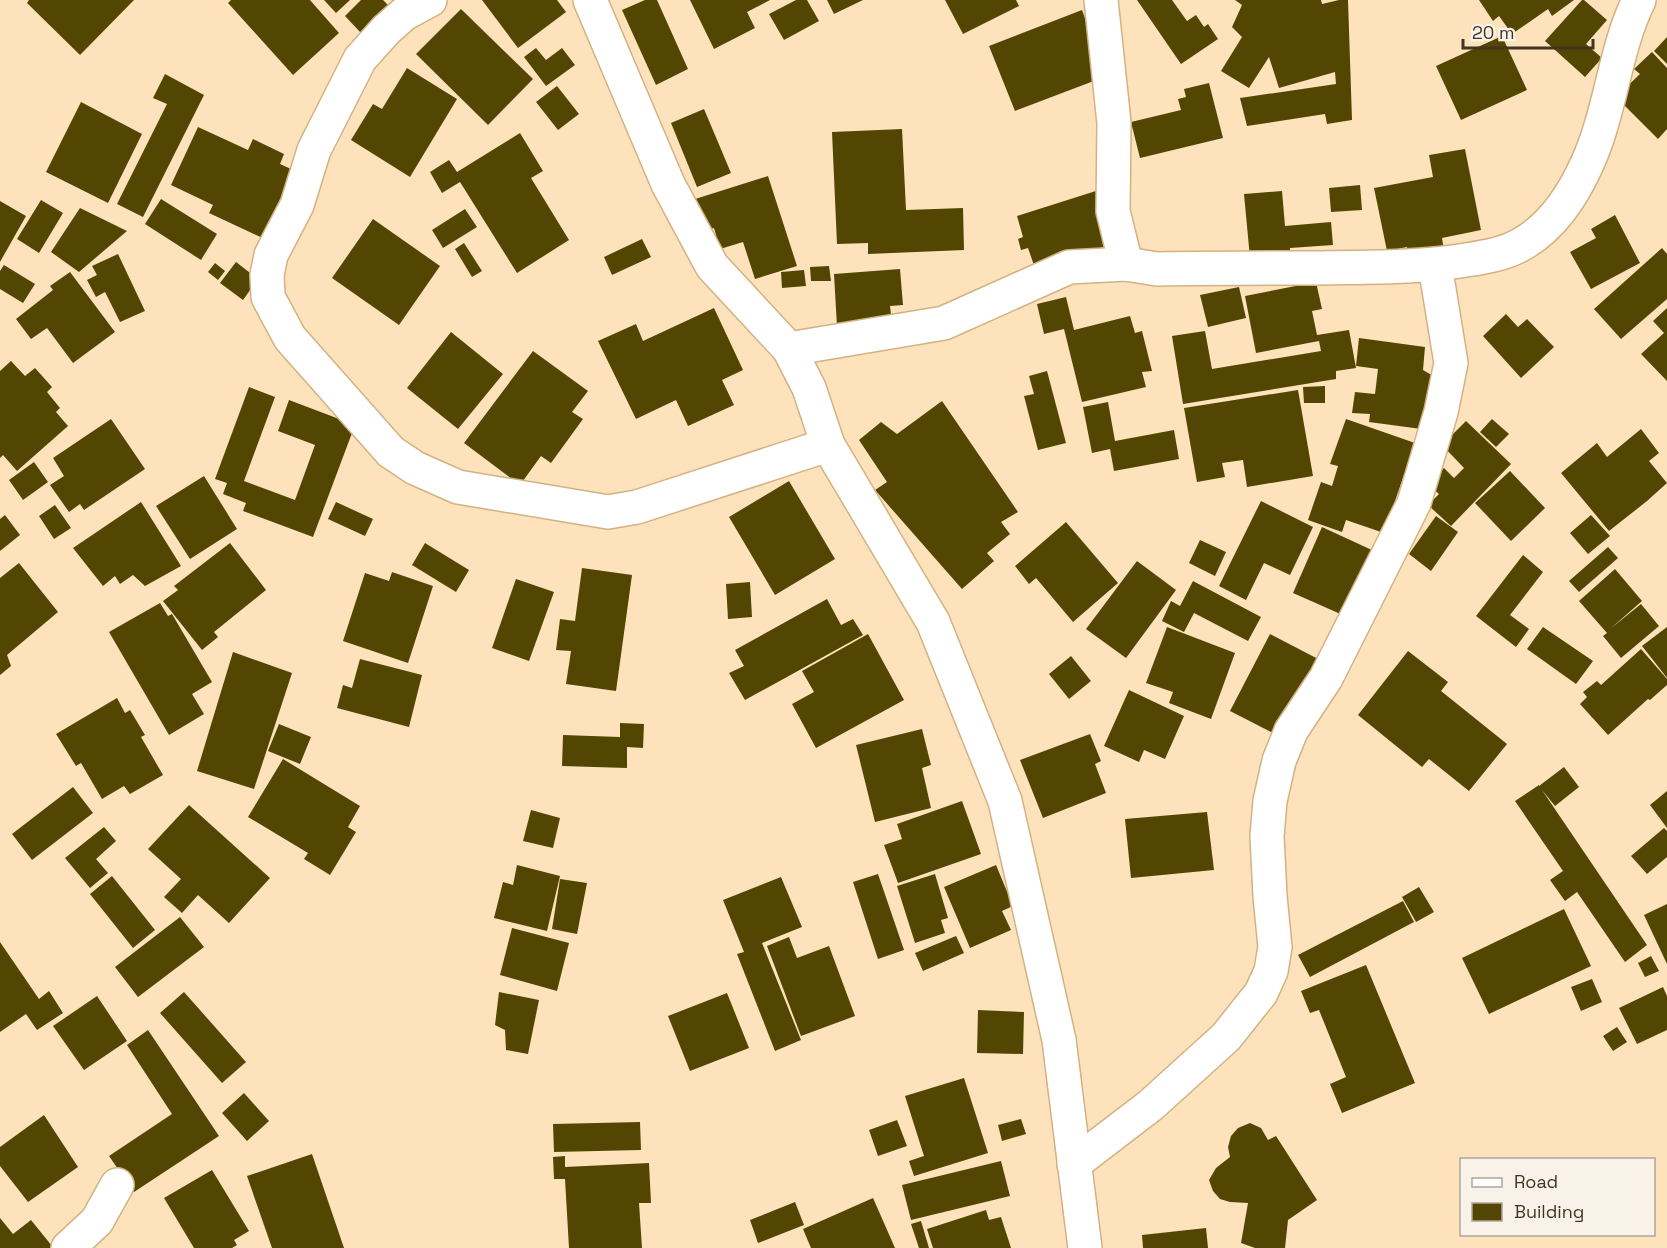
<svg xmlns="http://www.w3.org/2000/svg" width="1667" height="1248" viewBox="0 0 1667 1248" font-family="'Space Grotesk',sans-serif">
	<style>
		.building { fill: #534603 }
		.lines { fill: none; stroke-linecap: round; stroke-linejoin: round }
		.street-casing { stroke: #d3b282; stroke-width: 36 }
		.street { stroke: #fff; stroke-width: 33 }
	</style>
	<rect width="100%" height="100%" fill="#fde2bb"/>
	<!-- building -->
	<g class="building">
		<path d="M29,0H134L80,55L27,3Z"/>
		<path d="M231,0H310L339,33L293,75L228,3Z"/>
		<path d="M324,0H350L336,13Z"/>
		<path d="M361,0H383L388,5L361,33L345,16Z"/>
		<path d="M482,0H557L566,12L518,48Z"/>
		<path d="M645,0H657L688,69L656,85L622,10Z"/>
		<path d="M690,0H770L747,12L755,28L714,49Z"/>
		<path d="M796,0H807L819,21L784,40L769,14Z"/>
		<path d="M827,0H863L834,14Z"/>
		<path d="M945,0H1016L1019,6L963,34Z"/>
		<path d="M1137,0H1172L1187,21L1196,15L1204,27L1208,24L1218,39L1181,64Z"/>
		<path d="M1235,0H1321L1322,4L1339,0H1348L1352,120L1327,124L1325,114L1247,126L1240,98L1336,84L1335,72L1279,88L1269,57L1249,88L1221,71L1242,37L1232,27L1242,5Z"/>
		<path d="M1479,0H1574L1552,16L1548,9L1512,34L1499,16L1493,21Z"/>
		<path d="M1582,0H1584L1607,20L1586,44L1602,58L1585,77L1545,41Z"/>
		<path d="M461,9L533,79L488,125L416,54Z"/>
		<path d="M1082,10L1098,53L1090,56L1099,79L1015,111L989,46Z"/>
		<path d="M1502,36L1527,90L1461,120L1436,66Z"/>
		<path d="M1667,37V64L1654,51Z"/>
		<path d="M536,48L546,60L562,48L575,65L546,86L524,57Z"/>
		<path d="M1652,52L1667,68V129L1658,139L1616,97L1640,74L1634,69Z"/>
		<path d="M407,68L457,99L410,177L351,140L373,104L382,109Z"/>
		<path d="M165,74L204,95L143,217L117,204L167,104L153,98Z"/>
		<path d="M1209,83L1223,138L1140,158L1131,122L1181,110L1178,99L1186,97L1184,89Z"/>
		<path d="M557,86L579,114L558,130L536,102Z"/>
		<path d="M81,102L142,134L108,203L46,172Z"/>
		<path d="M704,109L731,173L697,187L671,123Z"/>
		<path d="M198,127L248,150L253,139L284,154L280,164L302,174L271,242L209,213L213,205L171,185Z"/>
		<path d="M902,129L906,210L963,208L964,250L868,254V243L837,244L832,132Z"/>
		<path d="M520,133L543,171L531,178L569,240L517,273L460,182L442,193L430,172L449,160L457,172Z"/>
		<path d="M1465,149L1481,230L1442,238L1445,256L1410,262L1407,247L1387,251L1374,188L1433,177L1429,155Z"/>
		<path d="M768,176L797,266L755,279L743,242L720,249L714,228L702,232L692,200Z"/>
		<path d="M1360,185L1362,210L1331,212L1329,188Z"/>
		<path d="M1099,190L1116,243L1035,268L1028,248L1021,250L1018,239L1023,237L1017,216Z"/>
		<path d="M1282,191L1285,226L1331,222L1333,245L1290,248V254L1250,258L1244,194Z"/>
		<path d="M161,199L217,234L201,260L145,224Z"/>
		<path d="M41,200L63,213L39,253L17,239Z"/>
		<path d="M0,201L26,216L0,262Z"/>
		<path d="M80,208L127,231L79,272L51,252Z"/>
		<path d="M465,209L477,227L443,248L432,230Z"/>
		<path d="M1615,215L1640,263L1591,289L1570,252L1596,238L1591,229Z"/>
		<path d="M373,219L440,266L399,325L332,278Z"/>
		<path d="M642,239L651,257L612,275L604,257Z"/>
		<path d="M464,243L482,271L472,277L455,249Z"/>
		<path d="M1662,248L1667,254V299L1621,339L1594,309Z"/>
		<path d="M118,254L145,311L120,322L105,292L96,297L87,280L97,275L92,266Z"/>
		<path d="M236,262L258,279L243,300L220,283Z"/>
		<path d="M215,263L225,271L218,280L208,272Z"/>
		<path d="M4,265L35,284L23,303L0,289V271Z"/>
		<path d="M829,266L831,281H811L810,267Z"/>
		<path d="M900,269L903,305L890,306L892,323L837,327L834,274Z"/>
		<path d="M804,270L806,286L782,288L781,272Z"/>
		<path d="M70,272L115,332L73,363L47,328L31,339L16,319L53,290L50,286Z"/>
		<path d="M1316,282L1322,309L1312,311L1317,335L1349,330L1356,368L1336,371V379L1183,404L1172,336L1205,331L1212,369L1321,351L1319,341L1256,353L1245,296Z"/>
		<path d="M1239,287L1246,318L1208,327L1200,295Z"/>
		<path d="M1066,297L1074,330L1130,316L1135,333L1142,331L1152,371L1142,372L1146,387L1082,402L1064,329L1044,334L1037,304Z"/>
		<path d="M714,308L743,370L722,380L734,405L688,426L676,400L636,419L598,341L636,324L643,341Z"/>
		<path d="M1667,308V381L1641,354L1664,333L1653,321Z"/>
		<path d="M1506,314L1518,327L1527,319L1554,347L1521,378L1483,336Z"/>
		<path d="M451,332L503,374L458,429L407,388Z"/>
		<path d="M1359,338L1425,347L1423,370L1435,377L1429,430L1369,422L1370,414L1352,413L1355,392L1375,394L1378,369L1356,366Z"/>
		<path d="M533,351L588,391L572,412L583,419L551,463L541,456L520,485L464,443Z"/>
		<path d="M11,361L25,376L35,368L52,387L47,392L60,408L56,412L68,426L17,471L3,455L0,458V371Z"/>
		<path d="M1047,371L1066,443L1038,450L1024,396L1034,394L1029,376Z"/>
		<path d="M1325,386V403H1304L1303,387Z"/>
		<path d="M249,387L275,397L244,481L295,500L315,445L278,431L289,400L355,425L313,537L243,511L246,503L223,494L227,483L215,479Z"/>
		<path d="M1298,390L1313,476L1247,487L1243,460L1222,463L1225,477L1197,482L1184,408Z"/>
		<path d="M942,401L1018,512L1001,522L1010,534L987,553L994,561L962,589L875,490L887,482L859,440L881,422L897,434Z"/>
		<path d="M1108,402L1115,441L1174,430L1179,459L1114,471L1110,449L1092,453L1083,407Z"/>
		<path d="M111,419L145,469L84,510L80,504L69,512L50,485L64,476L53,458Z"/>
		<path d="M1346,419L1415,443L1384,533L1346,520L1342,532L1308,520L1321,482L1332,486L1338,466L1330,464Z"/>
		<path d="M1492,419L1509,434L1496,447L1480,432Z"/>
		<path d="M1466,421L1511,464L1451,526L1428,505L1439,494L1428,484L1444,468L1454,478L1464,468L1442,445Z"/>
		<path d="M1641,429L1659,453L1649,461L1667,483L1647,501L1609,531L1561,473L1597,443L1607,457Z"/>
		<path d="M34,462L48,482L23,500L9,480Z"/>
		<path d="M1510,471L1545,508L1511,541L1475,503Z"/>
		<path d="M204,476L237,529L190,559L156,506Z"/>
		<path d="M789,481L835,559L775,595L729,517Z"/>
		<path d="M1261,501L1313,527L1290,575L1264,563L1246,600L1219,586Z"/>
		<path d="M141,502L181,566L145,586L133,575L120,584L115,576L103,586L73,548Z"/>
		<path d="M336,502L373,519L365,536L328,519Z"/>
		<path d="M55,505L71,528L54,539L39,516Z"/>
		<path d="M5,515L20,535L0,551V519Z"/>
		<path d="M1591,515L1610,536L1588,554L1570,533Z"/>
		<path d="M1436,516L1458,532L1431,571L1409,554Z"/>
		<path d="M1066,522L1118,583L1073,622L1036,578L1029,584L1015,566Z"/>
		<path d="M1322,527L1374,551L1345,616L1293,593Z"/>
		<path d="M1200,540L1226,552L1215,576L1189,563Z"/>
		<path d="M230,543L266,590L214,632L218,637L202,650L163,601L178,590L174,586Z"/>
		<path d="M425,543L469,570L456,592L412,565Z"/>
		<path d="M1608,547L1618,558L1579,592L1569,581Z"/>
		<path d="M1523,555L1543,572L1510,615L1529,629L1516,647L1476,616Z"/>
		<path d="M1137,561L1176,590L1126,658L1086,629Z"/>
		<path d="M19,563L58,612L7,655L11,666L0,675V578Z"/>
		<path d="M582,568L632,575L616,691L566,684L571,651L556,650L560,619L575,621Z"/>
		<path d="M1615,569L1642,601L1610,629L1641,604L1659,626L1621,658L1603,636L1607,633L1579,601Z"/>
		<path d="M392,572L433,586L408,663L343,641L365,573L389,581Z"/>
		<path d="M516,579L554,592L529,661L492,648Z"/>
		<path d="M1193,581L1261,617L1248,641L1194,613L1184,632L1162,621L1171,601L1180,606Z"/>
		<path d="M750,582L752,617L728,619L726,584Z"/>
		<path d="M827,599L841,625L853,619L863,635L745,700L729,673L744,666L735,650Z"/>
		<path d="M160,603L168,616L172,614L212,682L192,694L204,714L169,735L109,632Z"/>
		<path d="M1167,627L1235,653L1211,719L1169,703L1173,692L1146,683Z"/>
		<path d="M1543,627L1593,661L1576,684L1527,649Z"/>
		<path d="M1667,627V678L1642,646Z"/>
		<path d="M868,634L904,700L816,748L792,704L814,692L802,671Z"/>
		<path d="M1270,634L1320,660L1281,737L1230,711Z"/>
		<path d="M1641,649L1667,679V685L1650,700L1648,699L1608,735L1580,704L1587,697L1583,692L1597,681L1601,685Z"/>
		<path d="M1408,651L1448,682L1441,691L1507,744L1469,791L1429,759L1422,767L1358,715Z"/>
		<path d="M233,652L292,673L254,789L197,771Z"/>
		<path d="M1071,656L1091,681L1069,699L1049,674Z"/>
		<path d="M360,659L422,675L409,727L337,708L343,685L352,688Z"/>
		<path d="M1129,690L1184,716L1165,759L1144,750L1139,762L1104,746Z"/>
		<path d="M117,698L125,713L130,710L145,735L141,737L163,775L130,794L124,786L102,799L81,763L76,766L56,734Z"/>
		<path d="M620,723L644,724L643,748L627,747V768L562,766L563,735L620,737Z"/>
		<path d="M279,724L311,737L300,764L268,751Z"/>
		<path d="M922,729L931,765L922,768L931,808L875,822L856,745Z"/>
		<path d="M1090,734L1101,761L1095,764L1106,793L1043,818L1020,760Z"/>
		<path d="M283,759L360,806L348,827L356,832L330,875L304,859L308,853L248,817Z"/>
		<path d="M1564,767L1579,787L1555,806L1542,790L1647,945L1625,962L1577,892L1565,901L1550,880L1563,871L1515,801L1539,785V786Z"/>
		<path d="M73,787L93,813L32,860L12,834Z"/>
		<path d="M1667,791V828L1650,805Z"/>
		<path d="M962,801L981,854L898,883L884,845L902,839L897,824Z"/>
		<path d="M189,805L270,878L229,923L198,895L182,913L164,897L181,879L148,849Z"/>
		<path d="M531,810L560,818L553,848L523,841Z"/>
		<path d="M1207,812L1214,870L1131,878L1125,819Z"/>
		<path d="M104,827L116,841L96,859L108,873L90,888L65,858Z"/>
		<path d="M1664,828L1667,831V857L1647,874L1631,856Z"/>
		<path d="M517,865L560,876L547,931L494,918L503,882L513,885Z"/>
		<path d="M996,865L1013,906L1002,911L1011,930L970,948L944,887Z"/>
		<path d="M878,874L904,950L878,959L853,882Z"/>
		<path d="M935,874L948,918L941,920L945,933L915,943L897,886Z"/>
		<path d="M112,876L155,930L133,948L90,894Z"/>
		<path d="M781,877L802,927L762,943L801,1040L775,1051L737,954L744,952L723,900Z"/>
		<path d="M560,879L587,883L577,934L552,929Z"/>
		<path d="M1419,887L1434,912L1416,922L1402,897Z"/>
		<path d="M1403,901L1414,922L1310,977L1298,955Z"/>
		<path d="M1667,904V964L1644,915Z"/>
		<path d="M1564,909L1591,966L1489,1014L1462,958Z"/>
		<path d="M180,917L204,947L138,997L115,967Z"/>
		<path d="M512,928L569,943L557,991L500,975Z"/>
		<path d="M956,936L964,953L923,971L915,953Z"/>
		<path d="M789,937L797,958L829,946L855,1016L801,1036L767,946Z"/>
		<path d="M0,942L39,999L49,991L63,1013L37,1030L26,1014L0,1032Z"/>
		<path d="M1651,956L1659,971L1645,977L1638,963Z"/>
		<path d="M1366,965L1415,1083L1342,1113L1330,1084L1346,1077L1319,1010L1310,1013L1301,991Z"/>
		<path d="M1592,979L1602,1002L1581,1011L1571,987Z"/>
		<path d="M1663,987L1667,996V1030L1637,1044L1619,1008Z"/>
		<path d="M184,992L246,1062L222,1083L160,1013Z"/>
		<path d="M499,992L539,1000L528,1054L506,1050L505,1030L495,1025Z"/>
		<path d="M727,993L749,1048L690,1071L668,1016Z"/>
		<path d="M97,996L127,1041L84,1070L53,1026Z"/>
		<path d="M978,1010L1024,1012L1023,1054L977,1053Z"/>
		<path d="M1617,1027L1627,1042L1613,1051L1603,1036Z"/>
		<path d="M148,1030L219,1136L134,1192L109,1156L172,1114L127,1045Z"/>
		<path d="M964,1078L988,1153L914,1176L909,1161L924,1156L905,1096Z"/>
		<path d="M244,1093L269,1121L247,1141L222,1113Z"/>
		<path d="M44,1115L78,1167L28,1202L0,1166V1147Z"/>
		<path d="M1021,1119L1026,1134L1002,1141L998,1125Z"/>
		<path d="M897,1120L907,1146L878,1156L869,1130Z"/>
		<path d="M640,1122L641,1150L554,1152L553,1124Z"/>
		<path d="M1250,1123L1261,1128L1268,1140L1276,1136L1317,1200L1288,1220L1285,1248H1255L1241,1243L1248,1203L1230,1202L1220,1199L1213,1191L1209,1180L1216,1168L1230,1157L1228,1147L1231,1136L1238,1128Z"/>
		<path d="M312,1154L344,1248H272L247,1176Z"/>
		<path d="M565,1156V1167L649,1163L651,1203H639L642,1248H569L565,1179H554L553,1157Z"/>
		<path d="M1001,1161L1010,1196L911,1220L902,1185Z"/>
		<path d="M212,1170L249,1231L234,1240L237,1245L232,1248H194L164,1198Z"/>
		<path d="M873,1198L895,1248H811L803,1229Z"/>
		<path d="M795,1202L804,1225L758,1243L750,1220Z"/>
		<path d="M986,1210L989,1220L1001,1217L1011,1248H933L927,1229Z"/>
		<path d="M0,1218L13,1234L31,1220L52,1246L50,1248H0Z"/>
		<path d="M921,1221L929,1248H919L911,1224Z"/>
		<path d="M1206,1228L1208,1248H1143L1142,1235Z"/>
	</g>
	<g class="lines">
		<defs>
			<g id="street">
				<path d="M430,0L404,14L386,30L360,59L314,150L297,205L271,255L267,275L268,297L290,338L391,452L415,468L458,487L608,512L637,507L828,445"/>
				<path d="M590,0L668,184L712,266L789,349L809,388L828,445L933,622L1005,801L1059,1040L1085,1248"/>
				<path d="M1101,0L1114,123L1113,211L1126,264"/>
				<path d="M789,349L944,323L1069,267L1126,264L1157,269C1212,268 1266,268 1321,268C1369,267 1418,268 1466,260C1485,257 1505,254 1522,244C1552,227 1573,195 1587,164C1611,112 1614,51 1639,0"/>
				<path d="M1074,1164L1151,1105L1226,1037L1261,993L1271,971L1275,947L1270,896L1267,836L1270,801L1279,761L1291,731L1326,678L1414,503L1441,412L1451,363L1435,265"/>
				<path d="M68,1248L97,1221L117,1185"/>
			</g>
		</defs>
		<!-- street casing -->
		<use href="#street" class="street-casing"/>
		<!-- street -->
		<use href="#street" class="street"/>
	</g>
	<!-- legend -->
	<rect x="1460" y="1158" width="195" height="78" fill="#f9f2e9" stroke="#afa699" stroke-width="1.5"/>
	<rect x="1472" y="1178" width="30" height="9" fill="#ffffff" stroke="#afa699" stroke-width="1.5"/>
	<text x="1514" y="1188" font-size="18" fill="#413420">Road</text>
	<rect x="1472" y="1203" width="30" height="18" fill="#534603" stroke="#afa699" stroke-width="1.5"/>
	<text x="1514" y="1218" font-size="18" fill="#413420">Building</text>
	<!-- scale -->
	<path d="M1463 39v9h130v-9" fill="none" stroke="#413420" stroke-width="3"/>
	<text x="1472" y="39" font-size="18" fill="#413420" stroke="#f9f2e9" stroke-width="4.5" paint-order="stroke">20 m</text>
</svg>
